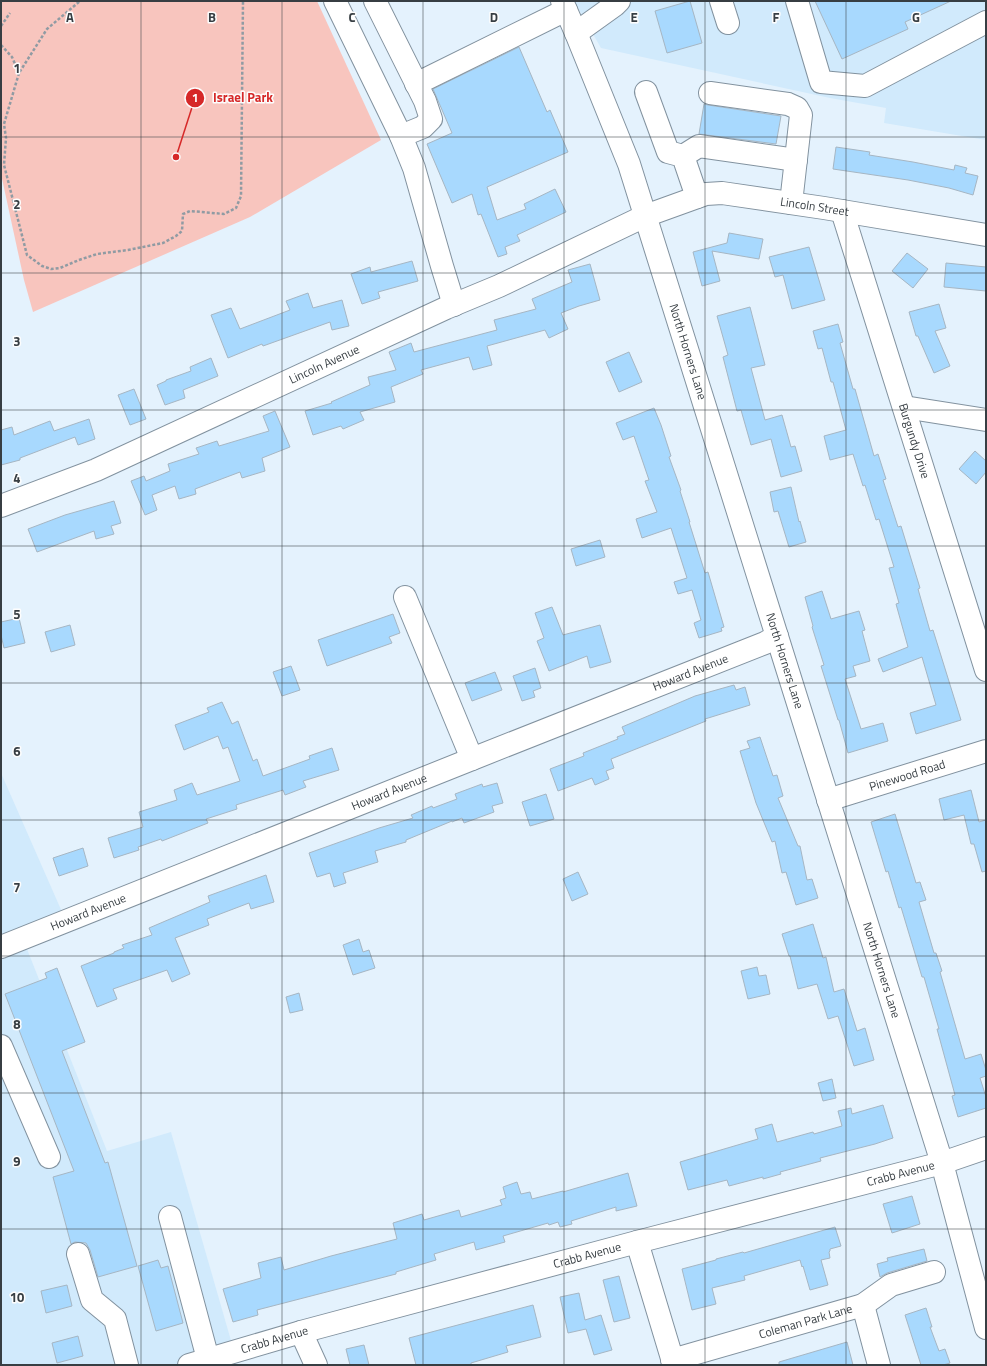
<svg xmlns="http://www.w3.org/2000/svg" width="987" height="1366" viewBox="0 0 987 1366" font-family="'Titillium Web',sans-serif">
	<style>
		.built { fill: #d1eafc }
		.green { fill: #f8c5be }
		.building { fill: #a8d9fe; stroke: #a6b6c3 }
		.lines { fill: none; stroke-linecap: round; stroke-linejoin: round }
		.minor-casing { stroke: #82929f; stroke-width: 24 }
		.path { stroke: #909ba3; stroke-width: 2.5; stroke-dasharray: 3 2; stroke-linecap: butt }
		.minor { stroke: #fff; stroke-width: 22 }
		.grid { fill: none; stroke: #373e43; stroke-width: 1; stroke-opacity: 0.55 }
		.labels { text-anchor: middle; stroke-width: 3; stroke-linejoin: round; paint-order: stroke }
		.street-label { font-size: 12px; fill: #373e43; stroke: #fdfdfd }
		.grid-label { font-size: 13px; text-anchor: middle; font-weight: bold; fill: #373e43; stroke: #fdfdfd; stroke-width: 3; stroke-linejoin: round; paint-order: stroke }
		.leader { fill: none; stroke: #d62828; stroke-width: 1.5 }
		.callout-dot { fill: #d62828; stroke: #fdfdfd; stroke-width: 1.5 }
		.mark-label { font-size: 12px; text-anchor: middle; font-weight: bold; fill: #fff }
		.callout-label { font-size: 13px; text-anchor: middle; font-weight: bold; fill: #d62828; stroke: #fdfdfd; stroke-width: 3; stroke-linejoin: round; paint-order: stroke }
	</style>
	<rect width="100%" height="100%" fill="#e4f2fd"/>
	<!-- built -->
	<g class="built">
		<path d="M574,1H986V140L884,123L886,108L830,98L601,48Z"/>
		<path d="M1,773L66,921L23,939L107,1151L171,1132L234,1351L218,1365H1Z"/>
	</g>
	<!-- green -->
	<path class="green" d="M1,1H317L381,140L250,217L33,312L24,280L1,174Z"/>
	<!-- building -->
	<g class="building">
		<path d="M690,1L702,43L667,53L655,11Z"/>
		<path d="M815,1H951L905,22L908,29L842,59Z"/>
		<path d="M519,47L547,112L550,110L568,152L487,187L497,220L526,209L524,204L555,189L566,212L517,235L520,241L505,247L507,254L498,257L481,214L478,215L472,194L452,203L427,144L452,133L433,89Z"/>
		<path d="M704,104L708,105L781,116L776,144L699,134Z"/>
		<path d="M836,147L870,152L869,155L913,162L954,170L955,165L967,168L965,173L978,176L973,195L949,188L908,180L833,169Z"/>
		<path d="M729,233L763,239L759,259L712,251L720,281L702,286L693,252L727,243Z"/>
		<path d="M809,247L825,300L792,309L783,275L775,277L769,257Z"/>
		<path d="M907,253L928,269L913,288L892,271Z"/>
		<path d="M412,261L418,281L378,292L380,298L362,304L351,274L370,267L371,272Z"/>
		<path d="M946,263L986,267V291L944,287Z"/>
		<path d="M590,264L600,300L579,306L561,313L568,329L549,338L545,330L487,346L492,365L473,370L469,357L421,370L423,374L391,387L395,402L360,412L364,420L343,429L341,426L313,435L305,411L332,403L331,402L370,385L368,377L396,370L389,352L411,343L414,352L497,330L494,320L536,309L532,299L572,282L568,270Z"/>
		<path d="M308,293L313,308L342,300L349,326L332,330L330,322L263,346L262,344L228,358L211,315L231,308L240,329L290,310L286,301Z"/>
		<path d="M939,304L946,328L935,331L950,366L934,373L918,336H916L909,312Z"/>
		<path d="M750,307L765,365L751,368L765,420L782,415L791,447L795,446L802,471L781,477L771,439L751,445L741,410L737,411L723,357L728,355L717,316Z"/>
		<path d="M838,324L843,342L840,343L853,389H855L874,456L878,454L886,479L883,480L898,527L901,526L920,588L918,589L930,631L933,630L961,720L916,734L910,713L936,705L922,657L883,672L878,659L908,647L896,604L899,603L889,568L894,567L879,519L876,520L865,485L863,486L853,454L830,460L824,436L846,430L833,382H831L822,348L818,349L813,331Z"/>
		<path d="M629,352L642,382L619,392L606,362Z"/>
		<path d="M211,358L218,376L183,390L185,398L165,405L157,385L166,381V380L191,371L190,367Z"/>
		<path d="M134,389L146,419L130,425L118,395Z"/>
		<path d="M654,408L661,425L671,456L669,457L681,490L680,491L690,522H689L705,573L708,572L724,627L721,628L722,631L699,638L694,623L701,620L692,590L678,594L674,582L687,578L671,528L642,538L636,519L657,512L645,481L649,480L634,436L623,440L616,423Z"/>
		<path d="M275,411L290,447L262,458L265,471L242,478L240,472L195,489L196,494L179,499L175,486L152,495L157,510L145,515L131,481L144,476L146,481L170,471L168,464L199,454L196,448L217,441L219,446L269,431L263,416Z"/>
		<path d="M89,419L95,439L78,445L75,437L20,458V460L1,465V430L12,427L14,435L50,421L54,431Z"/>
		<path d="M975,451L986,461V472L976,484L959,469Z"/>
		<path d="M791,487L799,522L800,521L806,542L789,547L778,511L774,512L770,492Z"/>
		<path d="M114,501L121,523L111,526L114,534L96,539L94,531L37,552L28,529L65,515Z"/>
		<path d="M600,540L605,557L576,566L571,549Z"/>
		<path d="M822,591L831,619L859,611L865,630L862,631L870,661L853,666L856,676L845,679L861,729L883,723L888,741L848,753L839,720H838L821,666L824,665L812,627L813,626L805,597Z"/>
		<path d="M552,607L563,635L600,625L611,662L590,668L587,656L549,671L537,641L544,638L535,613Z"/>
		<path d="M393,614L400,633L389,637L392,643L327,666L318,640Z"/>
		<path d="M19,618L25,643L4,648L1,635V622Z"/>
		<path d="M70,625L75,645L51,652L45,632Z"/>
		<path d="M291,666L300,690L282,696L273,672Z"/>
		<path d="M535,668L541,688L533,691L535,697L522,701L513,676Z"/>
		<path d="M495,672L502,690L472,701L465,683Z"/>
		<path d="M734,685L736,690L745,687L750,705L705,719L706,721L611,759L614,768L606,771L609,779L595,785L592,778L558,791L550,769L584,756L583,753L618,739L617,737L625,734L622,727L695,696Z"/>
		<path d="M222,702L232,724L238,721L253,761L257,759L263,776L310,759L309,756L332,748L339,770L303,781L306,787L285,795L283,790L236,805L237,809L206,819L208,823L162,841L161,839L138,847L139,850L114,858L108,838L143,827L139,812L177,800L174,790L192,783L197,795L240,781L228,747L223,749L218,736L184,750L175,725L209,712L207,708Z"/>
		<path d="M760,737L773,776L777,775L783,796L778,798L798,846H800L807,880L812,879L818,898L796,905L786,872L782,873L775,841L772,842L756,803L740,751L750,748L747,741Z"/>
		<path d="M497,783L503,803L492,806L494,812L464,823L462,818L452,822V821L406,840V842L375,851L378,862L343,873L346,883L334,887L330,873L317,877L309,853L379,828L413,818L411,815L432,806L433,808L457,799L455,794L482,784L483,787Z"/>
		<path d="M971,790L979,822L986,820V871L982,872L974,844H971L964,815L944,820L939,799Z"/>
		<path d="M546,794L554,819L530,826L522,802Z"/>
		<path d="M895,814L916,883L920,882L926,900L919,902L934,953H936L942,971L940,972L965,1059L981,1054L986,1070V1076L980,1078L986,1097V1108L958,1117L952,1096L955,1095L937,1029H939L924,977H922L901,907L899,908L888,871L886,872L871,822Z"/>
		<path d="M83,848L88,866L59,876L53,858Z"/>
		<path d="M578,872L588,894L572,901L563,879Z"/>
		<path d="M266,875L274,902L251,909L249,903L207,919L209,925L175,938L190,974L172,982L167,970L113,989L117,999L97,1007L81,966L114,953V952L124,948L122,945L152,935L149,928L210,902L208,896Z"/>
		<path d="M813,924L823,958L826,957L834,992L844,989L857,1031L865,1028L874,1060L854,1066L838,1016L828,1019L817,984L798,989L790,956H789L782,934Z"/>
		<path d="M359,939L363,952L369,950L375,968L353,975L343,945Z"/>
		<path d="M757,967L759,976L766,975L770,994L748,999L741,971Z"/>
		<path d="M57,968L85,1042L62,1051L105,1163L108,1162L137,1266L98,1277L90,1250L86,1243L75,1242L71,1244L53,1177L74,1171L5,994L47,978L45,973Z"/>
		<path d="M299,993L303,1010L290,1013L286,997Z"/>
		<path d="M832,1079L836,1098L823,1101L818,1083Z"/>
		<path d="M883,1105L893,1138L875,1144L820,1158L821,1161L780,1172L781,1174L763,1179V1177L729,1186L727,1180L688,1190L680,1162L758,1139L755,1129L772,1124L777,1142L813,1132L814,1134L842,1126L838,1111L851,1108L852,1114Z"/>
		<path d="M628,1173L637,1206L616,1211V1207L571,1221L572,1224L560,1227L558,1222L549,1225L548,1223L503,1236L505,1242L476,1250L474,1242L434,1254L436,1260L396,1272V1274L257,1310L258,1315L233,1322L223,1289L261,1278L258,1263L281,1257L284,1270L331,1256L397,1239L393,1223L422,1214L424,1220L459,1210L461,1217L502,1205L500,1200L506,1198L503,1187L517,1182L521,1194L530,1192L532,1199L563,1191V1192Z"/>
		<path d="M912,1196L920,1224L892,1233L883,1204Z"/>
		<path d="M835,1227L841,1246L830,1249V1251L829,1252L830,1258L821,1260L828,1285L810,1290L803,1266L802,1267L800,1260L744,1276L745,1280L712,1288L716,1304L692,1310L682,1269L716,1260V1259L743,1252L744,1253Z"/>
		<path d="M924,1249L927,1261L887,1273L880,1277L877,1264L888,1261L887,1258Z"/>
		<path d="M158,1260L161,1268L168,1266L183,1323L156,1331L138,1266Z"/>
		<path d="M619,1276L630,1318L614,1322L603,1280Z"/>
		<path d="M67,1285L72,1306L46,1313L41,1291Z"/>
		<path d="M579,1293L585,1320L601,1315L612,1350L594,1355L586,1329L568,1333L560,1297Z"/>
		<path d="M533,1305L541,1337L506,1346L508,1352L471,1363V1365H416L409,1338Z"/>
		<path d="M926,1308L932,1327H930L939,1351L945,1349L950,1363L943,1365H921L905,1315Z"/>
		<path d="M78,1336L83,1356L57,1363L52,1343Z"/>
		<path d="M847,1342L853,1365H779V1362Z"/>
		<path d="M364,1345L369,1365H350L346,1349Z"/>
	</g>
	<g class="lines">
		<defs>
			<g id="minor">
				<path d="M335,1L401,136L414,168L442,266L454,305"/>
				<path d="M375,1L425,101L431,119L423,127L401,136"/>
				<path id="s1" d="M562,1L576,33L629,164L942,1163L986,1328"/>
				<path d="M721,1L728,23"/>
				<path d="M797,1L821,82L865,86L986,22"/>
				<path d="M576,33L615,5L619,1"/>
				<path d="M416,84L566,10"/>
				<path d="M646,92L668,152L683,156L697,197"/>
				<path d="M710,93L788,104L797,108L801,115L791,203"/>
				<path d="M683,156L699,146L796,160"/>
				<path id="s2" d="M842,211L986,670"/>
				<path d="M904,407L986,420"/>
				<path id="s3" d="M1,506L96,470L446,308L499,286L645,216L706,194L722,193L824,208L986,235"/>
				<path d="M405,597L472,759"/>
				<path id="s4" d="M828,800L986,751"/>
				<path id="s5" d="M1,947L472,759L765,643L777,636"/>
				<path d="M1,1046L49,1157"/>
				<path d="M170,1217L208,1359"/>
				<path d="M637,1242L674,1365"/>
				<path d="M78,1254L92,1300L115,1319L127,1365"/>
				<path d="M863,1305L879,1365"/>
				<path d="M301,1332L316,1365"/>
				<path id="s6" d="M672,1360L863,1305L891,1285L934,1272"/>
				<path id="s7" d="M189,1365L301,1332L637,1242L942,1163L986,1148"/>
			</g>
		</defs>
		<!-- minor casing -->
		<use href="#minor" class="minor-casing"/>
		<!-- path -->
		<g class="path">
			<path d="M1,26L10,13"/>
			<path d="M1,45L12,57L19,73L47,29L80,1"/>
			<path d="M19,73L4,124L6,138L4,165L27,255L42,266L51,269L60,268L79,260L97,254L128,250L163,243L176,236L182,231L183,214L190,211L224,214L236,208L241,196L243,1"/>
		</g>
		<!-- minor -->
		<use href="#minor" class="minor"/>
	</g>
	<!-- grid -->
	<path class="grid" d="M141,1V1365M282,1V1365M423,1V1365M564,1V1365M705,1V1365M846,1V1365M1,137H986M1,273H986M1,410H986M1,546H986M1,683H986M1,820H986M1,956H986M1,1093H986M1,1229H986"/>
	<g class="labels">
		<!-- street labels -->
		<g class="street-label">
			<text dy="4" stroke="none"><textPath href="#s3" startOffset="881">Lincoln Street</textPath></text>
			<text dy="4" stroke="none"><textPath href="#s1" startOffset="373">North Horners Lane</textPath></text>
			<text dy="4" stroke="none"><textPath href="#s3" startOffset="353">Lincoln Avenue</textPath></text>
			<text dy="4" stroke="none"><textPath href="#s2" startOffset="241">Burgundy Drive</textPath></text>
			<text dy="4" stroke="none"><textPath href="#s1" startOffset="697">North Horners Lane</textPath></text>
			<text dy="4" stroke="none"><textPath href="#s5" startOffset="742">Howard Avenue</textPath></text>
			<text dy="4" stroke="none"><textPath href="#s4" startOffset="83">Pinewood Road</textPath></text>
			<text dy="4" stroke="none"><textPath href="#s5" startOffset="418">Howard Avenue</textPath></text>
			<text dy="4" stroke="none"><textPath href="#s5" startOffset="94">Howard Avenue</textPath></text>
			<text dy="4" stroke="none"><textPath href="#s1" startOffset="1021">North Horners Lane</textPath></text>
			<text dy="4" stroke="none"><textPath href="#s7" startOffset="737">Crabb Avenue</textPath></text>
			<text dy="4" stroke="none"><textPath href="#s7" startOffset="413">Crabb Avenue</textPath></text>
			<text dy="4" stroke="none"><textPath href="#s6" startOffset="139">Coleman Park Lane</textPath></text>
			<text dy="4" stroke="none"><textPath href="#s7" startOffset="89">Crabb Avenue</textPath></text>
		</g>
	</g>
	<g class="grid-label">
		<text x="70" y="22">A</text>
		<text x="212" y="22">B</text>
		<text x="352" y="22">C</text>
		<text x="494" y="22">D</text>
		<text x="634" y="22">E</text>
		<text x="776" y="22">F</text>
		<text x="916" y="22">G</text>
		<text x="17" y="73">1</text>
		<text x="17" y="209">2</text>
		<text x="17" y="346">3</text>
		<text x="17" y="483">4</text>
		<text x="17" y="619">5</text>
		<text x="17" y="756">6</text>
		<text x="17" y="892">7</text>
		<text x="17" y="1029">8</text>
		<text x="17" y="1166">9</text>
		<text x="17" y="1302">10</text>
	</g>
	<!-- callouts -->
	<path class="leader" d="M176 157L195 98"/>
	<g class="callout-dot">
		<circle cx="176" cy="157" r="4"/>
		<circle cx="195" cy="98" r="10"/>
	</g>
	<g class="mark-label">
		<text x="195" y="102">1</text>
	</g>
	<g class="callout-label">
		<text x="243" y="102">Israel Park</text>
	</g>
	<!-- border -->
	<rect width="987" height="1366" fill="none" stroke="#373e43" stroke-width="4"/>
</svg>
